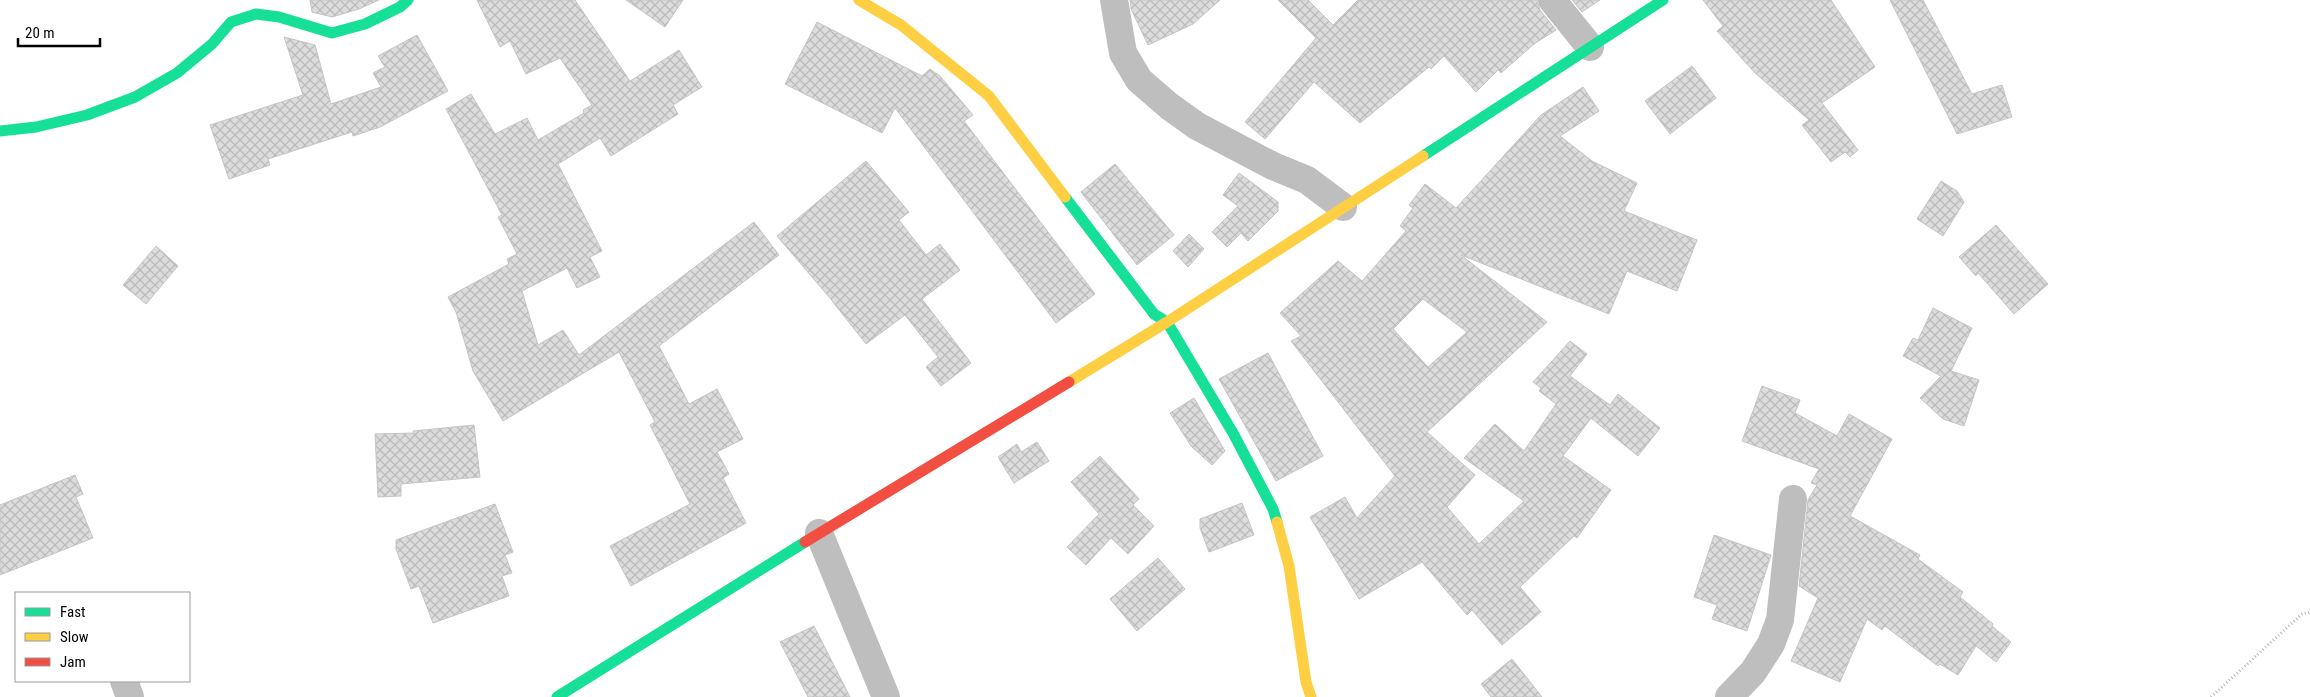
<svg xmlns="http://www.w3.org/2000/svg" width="2310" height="697" viewBox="0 0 2310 697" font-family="'Roboto Condensed',sans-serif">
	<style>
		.building { fill: url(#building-cross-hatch); stroke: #c5c5c5; fill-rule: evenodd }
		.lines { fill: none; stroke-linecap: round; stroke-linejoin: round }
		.path { stroke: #b8b8b8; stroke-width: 3; stroke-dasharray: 1 2.5; stroke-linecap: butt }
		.street { stroke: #bebebe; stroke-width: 28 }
		.fast { stroke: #16e098; stroke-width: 11 }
		.slow { stroke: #ffcf43; stroke-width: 11 }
		.jam { stroke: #f24e42; stroke-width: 11 }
	</style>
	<defs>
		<pattern id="building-cross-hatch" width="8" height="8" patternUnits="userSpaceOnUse" patternTransform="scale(1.25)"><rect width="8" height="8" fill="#dcdcdc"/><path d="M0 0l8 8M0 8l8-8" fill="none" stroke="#bbb"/></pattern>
	</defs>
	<rect width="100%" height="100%" fill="#fff"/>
	<!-- building -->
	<g class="building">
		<path d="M310,0H379L359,9L332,17L312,12Z"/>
		<path d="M477,0H575L630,81L679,50L702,87L673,105L678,114L611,156L600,138L558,164L602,251L590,257L600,277L577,288L567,268L522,291L538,345L563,330L579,355L754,222L779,255L659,346L689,404L717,389L743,439L717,452L729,474L723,478L746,523L631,586L610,546L690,504L650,425L655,422L619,352L503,421L473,371L456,312L448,297L509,264L507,259L517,254L498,217L502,215L446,109L471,94L495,134L527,118L538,140L584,113L583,110L592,105L560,58L526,74L510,41L500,47Z"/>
		<path d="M626,0H683L665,27Z"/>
		<path d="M1130,0H1220L1193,24L1148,45L1131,9Z"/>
		<path d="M1278,0H1308L1333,25L1358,0H1537L1540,10L1556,30L1534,44L1501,73L1498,70L1476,92L1444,56L1431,69L1429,67L1360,123L1314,82L1265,139L1245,122L1316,38Z"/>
		<path d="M1572,0H1600L1582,12Z"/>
		<path d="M1703,0H1831L1875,67L1822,103L1858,150L1850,157L1845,152L1831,162L1802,125L1809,120L1755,73L1717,31L1723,26Z"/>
		<path d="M1890,0H1923L1972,94L2002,85L2012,117L1957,134Z"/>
		<path d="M817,22L922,76L930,69L940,76L973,115L964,121L1095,294L1056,323L895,108L882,133L785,84Z"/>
		<path d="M417,35L448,91L380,127L353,136L352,132L268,159L270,165L229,179L210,125L303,95L284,37L315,45L331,104L381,87L373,73L385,67L378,56Z"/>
		<path d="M1692,66L1716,98L1670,134L1645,101Z"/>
		<path d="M1583,87L1599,111L1560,136L1592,161L1637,183L1624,211L1697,240L1677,291L1627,271L1609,314L1461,255L1547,322L1427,432L1475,475L1447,507L1479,544L1524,501L1464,458L1495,424L1524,451L1556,404L1539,391L1541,388L1533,382L1570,341L1587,354L1570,376L1610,405L1618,394L1660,428L1638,456L1591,418L1563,456L1611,490L1577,538L1574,536L1520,587L1541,612L1502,645L1472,610L1467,615L1422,562L1359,599L1310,517L1345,497L1357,518L1395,476L1291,341L1301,336L1280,313L1338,261L1362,281L1406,231L1400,226L1413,208L1409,205L1425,184L1456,208L1541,115ZM1423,299L1467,332L1428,367L1393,329Z"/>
		<path d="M866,161L909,212L899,220L926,255L940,244L960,270L922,299L971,363L941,386L926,367L938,357L905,315L866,344L829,297L777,236Z"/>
		<path d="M1115,164L1174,235L1137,265L1081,192Z"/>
		<path d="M1239,173L1278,202V211L1248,241L1241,233L1227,247L1212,232L1238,206L1223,195Z"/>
		<path d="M1941,181L1957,191L1964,202L1943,236L1917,219Z"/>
		<path d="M1996,225L2048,284L2014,314L1978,273L1976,276L1959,257Z"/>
		<path d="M1189,234L1204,249L1188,267L1173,251Z"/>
		<path d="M156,246L178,266L146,304L123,285Z"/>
		<path d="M1933,308L1972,328L1951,371L1979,380L1964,426L1943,419L1920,398L1941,376L1903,356L1913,338L1918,340Z"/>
		<path d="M1268,353L1323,456L1276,481L1219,379Z"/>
		<path d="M1762,386L1800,400L1795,413L1837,436L1849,414L1892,439L1850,516L1920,555L1918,559L1963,592L1960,597L1993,624L1992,626L2011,642L1996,662L1976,646L1958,675L1940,664L1938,666L1885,626L1882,630L1867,619L1840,682L1791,661L1818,598L1799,586L1808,500L1817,485L1811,483L1819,469L1742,441Z"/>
		<path d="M1194,398L1225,451L1212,465L1191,446L1170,413Z"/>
		<path d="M474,425L480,477L401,484V496L378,497L375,434L414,433L413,431Z"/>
		<path d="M1037,442L1049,461L1014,483L998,457L1017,444L1021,452Z"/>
		<path d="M1100,456L1139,499L1133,505L1154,526L1128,554L1111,538L1086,565L1067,547L1099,514L1071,482Z"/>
		<path d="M75,475L83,494L76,497L93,538L0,575V505Z"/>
		<path d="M1242,503L1254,535L1209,552L1200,528V519Z"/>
		<path d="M495,504L513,552L505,555L512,573L502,576L509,596L433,623L419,586L411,589L396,549V540Z"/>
		<path d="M1714,535L1771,555L1747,631L1712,619L1717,605L1694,597Z"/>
		<path d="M1158,558L1185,589L1137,631L1110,599Z"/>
		<path d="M814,626L850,697H808L780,642Z"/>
		<path d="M1512,659L1542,697H1491L1481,684Z"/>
	</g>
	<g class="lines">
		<!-- path -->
		<path class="path" d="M2211,697L2302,614L2310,612"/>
		<!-- street -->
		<g class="street">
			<path d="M1114,0L1123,53L1139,80L1169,106L1197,126L1273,166L1307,180L1343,207"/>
			<path d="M1552,0L1590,47"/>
			<path d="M819,533L886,697"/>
			<path d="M124,681L130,697"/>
			<path d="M1729,697L1753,672L1771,644L1780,620L1793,499"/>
		</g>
		<!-- fast -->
		<g class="fast">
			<path d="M0,131L36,127L87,115L135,97L177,73L212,44L231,22L256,14L279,17L332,33L365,24L400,7L408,0"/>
			<path d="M1423,156L1663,0"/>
			<path d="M1065,197L1154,314L1167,322L1233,433L1273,509L1277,522"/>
			<path d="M557,697L805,542"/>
		</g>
		<!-- slow -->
		<g class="slow">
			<path d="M859,0L901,25L989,96L1065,197"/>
			<path d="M1069,382L1167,322L1423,156"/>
			<path d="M1277,522L1289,566L1306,682L1311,697"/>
		</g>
		<!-- jam -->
		<path class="jam" d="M805,542L1069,382"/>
	</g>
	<!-- legend -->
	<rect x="15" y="592" width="175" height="90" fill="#ffffff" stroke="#999999"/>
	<rect x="25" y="608" width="25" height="8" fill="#16e098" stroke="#999999"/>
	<text x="60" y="617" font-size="15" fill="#000000">Fast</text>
	<rect x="25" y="633" width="25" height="8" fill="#ffcf43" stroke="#999999"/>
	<text x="60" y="642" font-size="15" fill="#000000">Slow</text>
	<rect x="25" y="658" width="25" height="8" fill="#f24e42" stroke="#999999"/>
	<text x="60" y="667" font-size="15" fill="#000000">Jam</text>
	<!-- scale -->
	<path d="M18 38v8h82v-8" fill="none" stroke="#000000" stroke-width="2.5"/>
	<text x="25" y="38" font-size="15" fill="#000000" stroke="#ffffff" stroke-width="4" paint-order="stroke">20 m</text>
</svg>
